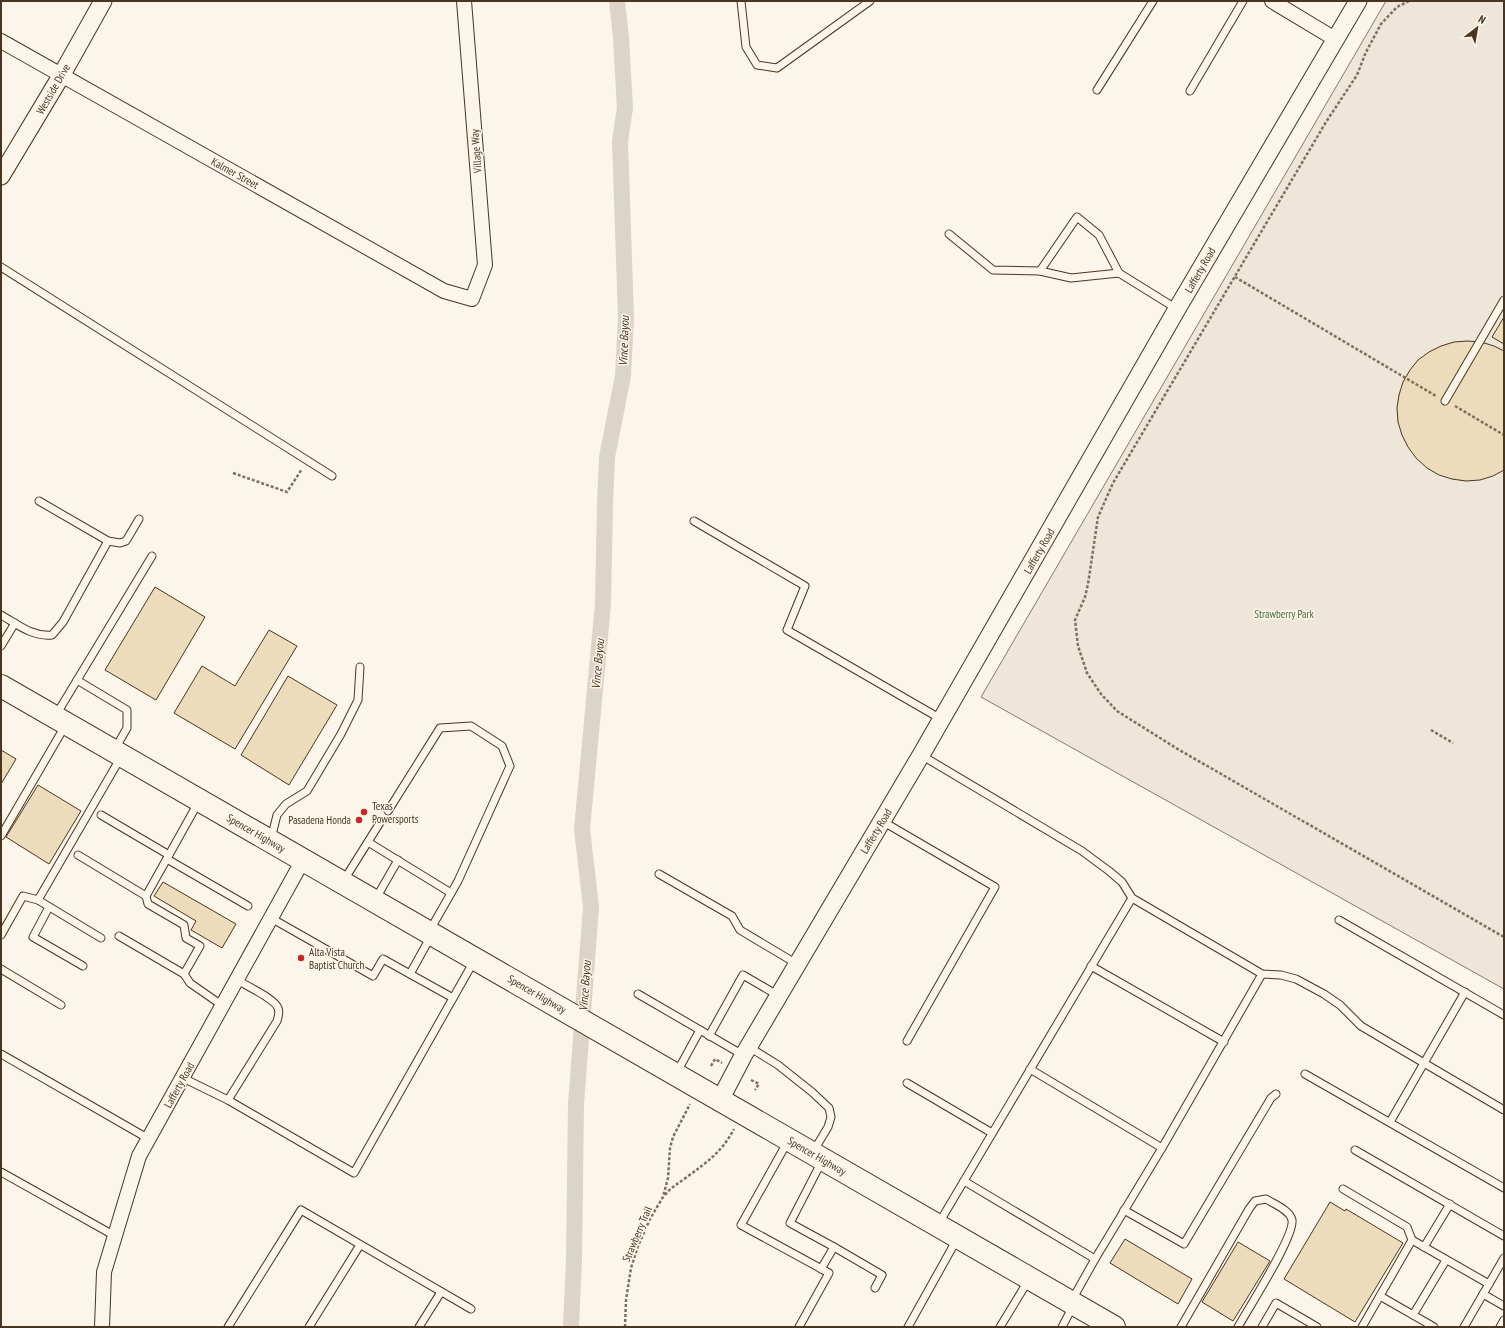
<svg xmlns="http://www.w3.org/2000/svg" width="1505" height="1328" viewBox="0 0 1505 1328" font-family="'PT Sans Narrow',sans-serif">
	<style>
		.green { fill: #ede6d9; stroke: #887966 }
		.lines { fill: none; stroke-linecap: round; stroke-linejoin: round }
		.canal { stroke: #dcd4c6; stroke-width: 16 }
		.building { fill: #ecdcbc; stroke: #4a3520 }
		.service-casing { stroke: #4a3520; stroke-width: 9 }
		.minor-casing { stroke: #4a3520; stroke-width: 16 }
		.tertiary-casing { stroke: #4a3520; stroke-width: 19 }
		.primary-casing { stroke: #4a3520; stroke-width: 24 }
		.path { stroke: #7f6f5c; stroke-width: 2.5; stroke-dasharray: 3 2; stroke-linecap: butt }
		.service { stroke: #fbf6e9; stroke-width: 7 }
		.minor { stroke: #fbf6e9; stroke-width: 14 }
		.tertiary { stroke: #fbf6e9; stroke-width: 17 }
		.primary { stroke: #fbf6e9; stroke-width: 22 }
		.poi-dot { fill: #c62828; stroke: #fbf6e9; stroke-width: 1.5 }
		.labels { text-anchor: middle; stroke-width: 3; stroke-linejoin: round; paint-order: stroke }
		.street-label { font-size: 11px; fill: #4a3520; stroke: #fbf6e9 }
		.park-label { font-size: 11px; fill: #436837; stroke: #fbf6e9 }
		.poi-label { font-size: 11px; fill: #4a3520; stroke: #fbf6e9; text-anchor: start }
		.water-label { font-size: 12px; font-style: italic; fill: #4a3520; stroke: #fbf6e9 }
	</style>
	<rect width="100%" height="100%" fill="#fbf6e9"/>
	<!-- green -->
	<path class="green" d="M1386,1H1504V989L981,697Z"/>
	<g class="lines">
		<!-- canal -->
		<path class="canal" d="M571,1327L574,1260L576,1104L591,907L582,829L603,604L605,504L607,457L623,376L626,318L620,141L625,108L621,38L617,1"/>
	</g>
	<!-- building -->
	<g class="building">
		<path d="M1504,317V344L1492,337Z"/>
		<path d="M1467,341L1481,342L1494,346L1504,351V470L1493,476L1480,480L1466,481L1452,479L1439,475L1427,468L1416,458L1408,447L1402,435L1398,422L1397,408L1399,395L1403,382L1410,370L1418,360L1429,352L1441,346L1454,342Z"/>
		<path d="M155,587L205,617L156,700L105,670Z"/>
		<path d="M269,630L297,646L235,749L174,713L202,666L235,686Z"/>
		<path d="M288,676L337,705L289,785L241,755Z"/>
		<path d="M1,750L16,759L1,784Z"/>
		<path d="M38,785L81,811L49,864L6,837Z"/>
		<path d="M163,882L236,924L222,948L191,930L196,921L154,896Z"/>
		<path d="M1330,1202L1345,1211L1346,1209L1403,1243L1355,1322L1284,1279Z"/>
		<path d="M1125,1239L1192,1279L1178,1304L1110,1263Z"/>
		<path d="M1238,1242L1270,1261L1233,1321L1202,1302Z"/>
	</g>
	<g class="lines">
		<defs>
			<g id="service">
				<path d="M741,1L746,47L757,65L777,68L870,1"/>
				<path d="M1097,90L1153,1"/>
				<path d="M1190,91L1243,1"/>
				<path d="M949,234L993,270L1040,271L1071,278L1119,273L1177,309"/>
				<path d="M1,267L332,476"/>
				<path d="M1040,271L1077,217L1099,235L1119,273"/>
				<path d="M1445,401L1504,300"/>
				<path d="M39,501L108,541L120,543L126,541L139,519"/>
				<path d="M694,521L805,586L787,630L941,719"/>
				<path d="M1,615C17,624 32,637 52,635L63,622L108,541"/>
				<path d="M1,646L15,623"/>
				<path d="M77,680L127,710V728L115,749"/>
				<path d="M56,715L152,556"/>
				<path d="M921,755L1082,851L1109,871L1122,882L1132,898L1262,974L1281,975L1296,979L1324,994L1340,1005L1361,1026L1504,1110"/>
				<path d="M198,803L146,896L148,904L184,925L186,938L200,946L184,974L190,983L223,1006"/>
				<path d="M388,811L440,728L471,726L502,746L510,766L458,881L430,930"/>
				<path d="M101,815L169,855"/>
				<path d="M882,821L995,887L907,1041"/>
				<path d="M1,836L65,726"/>
				<path d="M271,839L277,815L286,804L307,791L341,734L358,700L360,667"/>
				<path d="M368,842L451,893"/>
				<path d="M78,855L146,896"/>
				<path d="M167,859L248,906"/>
				<path d="M659,874L732,916L740,930L797,964"/>
				<path d="M344,880L381,821"/>
				<path d="M38,900L101,938"/>
				<path d="M375,900L398,860"/>
				<path d="M49,907L33,937L83,966"/>
				<path d="M271,918L373,976L383,959L453,998"/>
				<path d="M1339,920L1504,1015"/>
				<path d="M1,935L23,896L38,900L121,757"/>
				<path d="M119,936L184,974"/>
				<path d="M1091,966L1224,1042"/>
				<path d="M1,969L61,1005"/>
				<path d="M410,974L431,936"/>
				<path d="M638,994L743,1055"/>
				<path d="M709,1036L743,975L779,996"/>
				<path d="M749,1047L778,1065L812,1092L829,1108L831,1117L828,1127L813,1152"/>
				<path d="M1,1054L149,1139"/>
				<path d="M677,1072L700,1030"/>
				<path d="M1305,1074L1504,1188"/>
				<path d="M183,1078L228,1100L354,1173L474,961"/>
				<path d="M907,1083L992,1133"/>
				<path d="M228,1100L277,1021C278,1017 280,1013 278,1008C275,999 247,986 237,980"/>
				<path d="M1390,1122L1465,992"/>
				<path d="M788,1141L741,1225L829,1273L799,1327"/>
				<path d="M1162,1148L1262,974"/>
				<path d="M1355,1150L1504,1236"/>
				<path d="M1,1172L115,1236"/>
				<path d="M964,1181L1095,1259L1162,1148L1030,1069"/>
				<path d="M1343,1189L1407,1227L1412,1240L1362,1327"/>
				<path d="M1124,1210L1184,1244L1271,1098L1276,1094"/>
				<path d="M939,1223L1132,898"/>
				<path d="M1412,1240L1489,1284"/>
				<path d="M834,1247L882,1275L875,1288"/>
				<path d="M1424,1247L1450,1204"/>
				<path d="M821,1269L834,1247L790,1223L822,1161"/>
				<path d="M1483,1294L1504,1306"/>
				<path d="M1380,1296L1434,1327"/>
				<path d="M1072,1300L1095,1259"/>
				<path d="M1413,1315L1446,1260"/>
				<path d="M228,1327L301,1210L471,1309"/>
				<path d="M309,1327L360,1245"/>
				<path d="M419,1327L441,1292"/>
				<path d="M908,1327L957,1239"/>
				<path d="M1000,1327L1028,1281"/>
				<path d="M1062,1327L1073,1306"/>
				<path d="M1181,1327L1249,1209L1255,1201L1266,1199C1274,1204 1290,1210 1292,1220C1295,1236 1248,1309 1238,1327"/>
				<path d="M1262,1327L1276,1303L1317,1327"/>
				<path d="M1464,1327L1504,1258"/>
				<path d="M1500,1327L1504,1320"/>
			</g>
			<g id="minor">
				<path d="M1272,1L1335,39"/>
				<path d="M1,41L444,291L472,299L485,265L464,1"/>
				<path d="M102,1327L104,1272L139,1156L303,860"/>
			</g>
			<g id="tertiary">
				<path d="M1,176L61,76L103,1"/>
				<path d="M720,1100L743,1056L921,755L1177,309L1358,1"/>
			</g>
			<path id="primary" d="M1,686L1114,1327"/>
		</defs>
		<!-- service casing -->
		<use href="#service" class="service-casing"/>
		<!-- minor casing -->
		<use href="#minor" class="minor-casing"/>
		<!-- tertiary casing -->
		<use href="#tertiary" class="tertiary-casing"/>
		<!-- primary casing -->
		<use href="#primary" class="primary-casing"/>
		<!-- path -->
		<g class="path">
			<path d="M1409,1L1397,7L1381,24L1366,52L1357,75L1326,122L1113,483L1098,517L1088,584L1085,597L1075,620L1078,646L1087,673L1101,694L1117,711L1176,748L1504,937"/>
			<path d="M1235,277L1436,396"/>
			<path d="M1455,406L1504,435"/>
			<path d="M233,473L287,492L302,469"/>
			<path d="M1431,730L1453,743"/>
			<path d="M711,1066L715,1059L722,1063"/>
			<path d="M751,1080L759,1084L755,1090"/>
			<path d="M665,1195C671,1187 679,1183 687,1177C708,1161 721,1153 734,1129"/>
			<path d="M625,1327L626,1300L631,1268L638,1246L650,1219L663,1197L668,1178L670,1148L673,1137L690,1104"/>
		</g>
		<!-- service -->
		<use href="#service" class="service"/>
		<!-- minor -->
		<use href="#minor" class="minor"/>
		<!-- tertiary -->
		<use href="#tertiary" class="tertiary"/>
		<!-- primary -->
		<use href="#primary" class="primary"/>
	</g>
	<!-- markers -->
	<g class="poi-dot">
		<circle cx="364" cy="812" r="4"/>
		<circle cx="359" cy="820" r="4"/>
		<circle cx="301" cy="958" r="4"/>
	</g>
	<g class="labels">
		<!-- street labels -->
		<g class="street-label">
			<text transform="translate(53 89) rotate(-60)" y="4">Westside Drive</text>
			<text transform="translate(476 151) rotate(-94)" y="4">Village Way</text>
			<text transform="translate(235 173) rotate(29)" y="4">Kalmer Street</text>
			<text transform="translate(1200 270) rotate(-60)" y="4">Lafferty Road</text>
			<text transform="translate(1039 551) rotate(-60)" y="4">Lafferty Road</text>
			<text transform="translate(876 831) rotate(-59)" y="4">Lafferty Road</text>
			<text transform="translate(256 833) rotate(30)" y="4">Spencer Highway</text>
			<text transform="translate(537 994) rotate(30)" y="4">Spencer Highway</text>
			<text transform="translate(179 1085) rotate(-61)" y="4">Lafferty Road</text>
			<text transform="translate(817 1156) rotate(30)" y="4">Spencer Highway</text>
			<text transform="translate(637 1234) rotate(-67)" y="4">Strawberry Trail</text>
		</g>
		<!-- park labels -->
		<g class="park-label">
			<text x="1284" y="618">Strawberry Park</text>
		</g>
		<!-- poi labels -->
		<g class="poi-label">
			<text x="372" y="810">Texas<tspan x="372" dy="13">Powersports</tspan></text>
			<text x="351" y="824" text-anchor="end">Pasadena Honda</text>
			<text x="309" y="956">Alta Vista<tspan x="309" dy="13">Baptist Church</tspan></text>
		</g>
		<!-- water labels -->
		<g class="water-label">
			<text transform="translate(624 341) rotate(-88)" y="4">Vince Bayou</text>
			<text transform="translate(598 664) rotate(-85)" y="4">Vince Bayou</text>
			<text transform="translate(585 986) rotate(-86)" y="4">Vince Bayou</text>
		</g>
	</g>
	<!-- border -->
	<rect width="1505" height="1328" fill="none" stroke="#4a3520" stroke-width="4"/>
	<!-- north arrow -->
	<g transform="translate(1477 28) rotate(31)" stroke="#fbf6e9" stroke-width="3" paint-order="stroke">
	<path d="M0-3L7 15L0 10L-7 15Z" fill="#4a3520"/>
	<text y="-6" font-size="11" font-weight="bold" text-anchor="middle" fill="#4a3520">N</text>
	</g>
</svg>
